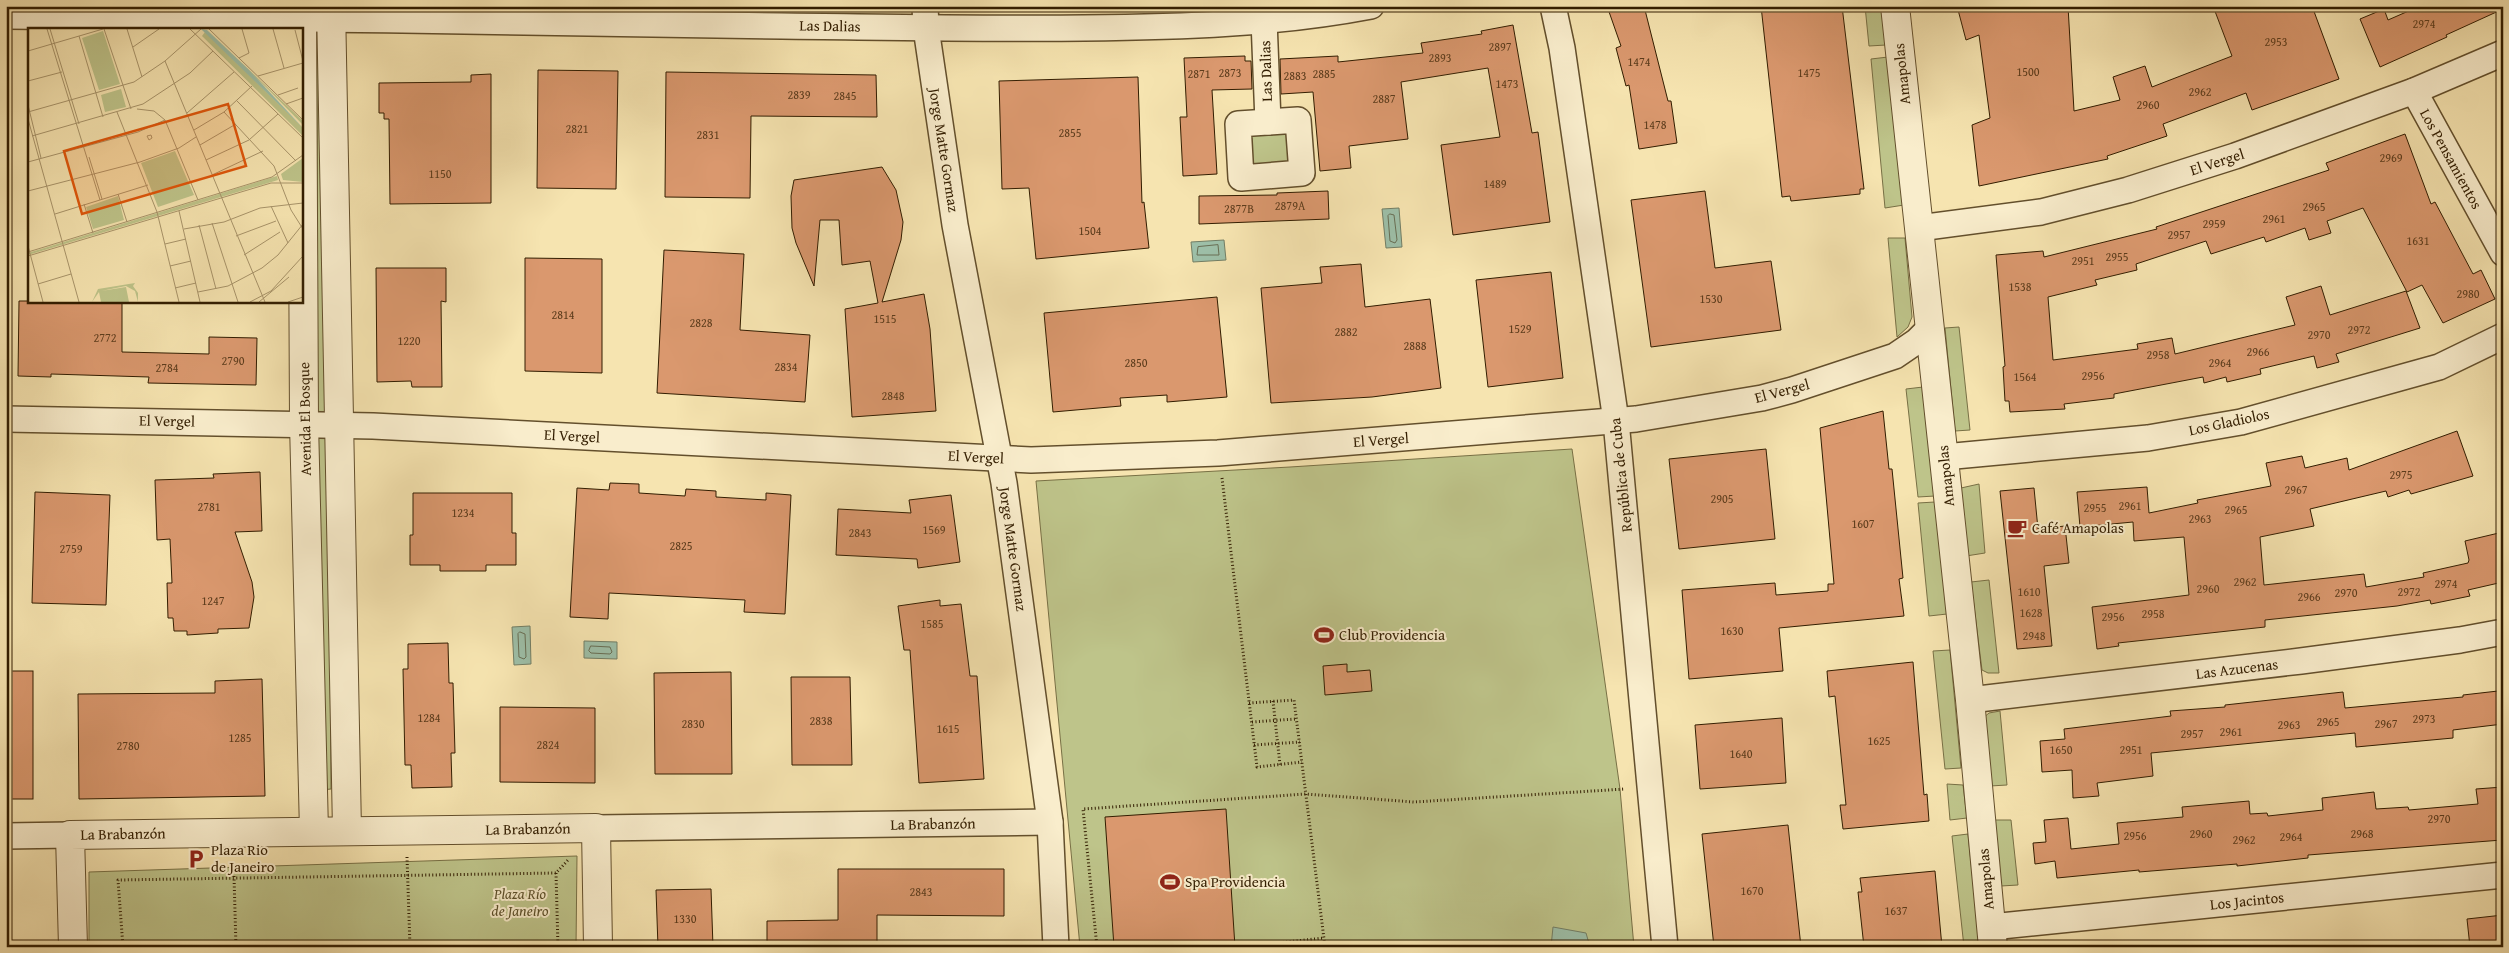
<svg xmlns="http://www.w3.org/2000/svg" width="2509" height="953" viewBox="0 0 2509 953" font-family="'Gentium Book Plus',serif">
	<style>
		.green { fill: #bec48a; stroke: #787045 }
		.water { fill: #9dbfa8; stroke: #727e65 }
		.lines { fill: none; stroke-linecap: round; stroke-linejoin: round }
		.shore { stroke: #686e54; stroke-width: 1 }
		.building { fill: #da986e; stroke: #321d00 }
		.minor-casing { stroke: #634f2c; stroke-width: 28 }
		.tertiary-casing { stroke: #634f2c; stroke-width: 30 }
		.path { stroke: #321d00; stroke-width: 3; stroke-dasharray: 1 2.5; stroke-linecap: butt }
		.minor { stroke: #f9edcc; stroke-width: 25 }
		.tertiary { stroke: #f9edcc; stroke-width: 28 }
		.labels { text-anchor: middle; stroke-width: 4; stroke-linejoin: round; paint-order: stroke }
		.number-label { font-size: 12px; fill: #5c3c1c }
		.street-label { font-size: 15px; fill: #321d00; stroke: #f9edcc }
		.poi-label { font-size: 15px; fill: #321d00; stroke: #f9edcc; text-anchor: start }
		.park-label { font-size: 15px; font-style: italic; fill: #5c4f29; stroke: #f9edcc }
		.inset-road { fill: none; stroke: #a8946a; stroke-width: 1 }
		.view { fill: #df560b; fill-opacity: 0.15; stroke: #df560b; stroke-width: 2.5 }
		.inset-edge { fill: none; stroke: #321d00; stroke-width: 2.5 }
	</style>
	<rect width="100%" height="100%" fill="#f6e4b0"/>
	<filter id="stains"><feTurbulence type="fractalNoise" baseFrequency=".004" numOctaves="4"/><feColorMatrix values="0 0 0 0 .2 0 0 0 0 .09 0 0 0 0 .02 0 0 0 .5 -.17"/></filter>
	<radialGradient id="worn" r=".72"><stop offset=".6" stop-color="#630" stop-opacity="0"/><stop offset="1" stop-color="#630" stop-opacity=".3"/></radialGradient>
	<!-- green -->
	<g class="green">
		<path d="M315,6H326L331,789L321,790L316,460L317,108Z"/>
		<path d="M1865,6H1882L1886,45L1869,46Z"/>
		<path d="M1888,57L1904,205L1885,208L1871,59Z"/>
		<path d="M1289,130L1291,164L1249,166L1247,132Z"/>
		<path d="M1888,238H1905L1912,317L1908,327L1897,337Z"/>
		<path d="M1959,327L1970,430L1955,431L1945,328Z"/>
		<path d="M1923,387L1935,496L1918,497L1906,389Z"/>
		<path d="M1572,449L1620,789L1634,947H1080L1036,481L1290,467Z"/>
		<path d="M1979,484L1985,553L1966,556L1961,488Z"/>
		<path d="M1935,502L1947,614L1929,616L1918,503Z"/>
		<path d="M1989,580L1999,673H1988L1982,670L1971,582Z"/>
		<path d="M1950,650L1961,768L1945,769L1933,651Z"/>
		<path d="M2000,711L2007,785L1990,786L1983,718L1989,713Z"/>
		<path d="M1947,784L1963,785L1967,818L1950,820Z"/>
		<path d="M1994,820H2011L2018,885L2001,886Z"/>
		<path d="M1968,834L1980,947H1964L1952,836Z"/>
		<path d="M577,856L576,947H89V872Z"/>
	</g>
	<!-- water -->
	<g class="water">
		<path d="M1399,208L1402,247L1386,248L1382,209Z"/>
		<path d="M1224,240L1226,260L1193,262L1191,242Z"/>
		<path d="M530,626L531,664L514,665L512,627Z"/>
		<path d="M584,641L617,642V659L584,658Z"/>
		<path d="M1553,927L1586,933L1590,947H1551Z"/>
	</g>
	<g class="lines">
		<!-- shore -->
		<g class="shore">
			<path d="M1390,214L1394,215L1397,240L1395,243L1390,241L1388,216Z"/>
			<path d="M1218,245L1219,255H1197L1198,247Z"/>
			<path d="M520,632L525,634L526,657L524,659L519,657L518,634Z"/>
			<path d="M591,646L610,647L612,652L610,654L591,653L589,651Z"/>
		</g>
	</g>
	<!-- building -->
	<g class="building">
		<path d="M1607,6H1644L1668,101H1671L1677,143L1639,149L1629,85L1626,86L1616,48L1621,46Z"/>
		<path d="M1761,6H1842L1864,189H1860V194L1791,201L1790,196L1782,197Z"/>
		<path d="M1957,6H2068L2074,111L2120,100L2113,77L2145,66L2152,87L2232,56L2213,6H2312L2339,79L2252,110L2246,93L2163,124L2167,136L2107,156L2108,159L1979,186L1972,125L1990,118L1979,35L1966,40Z"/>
		<path d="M2420,6H2503V9L2446,35L2447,37L2380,67L2360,19L2384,9L2388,20Z"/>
		<path d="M1513,25L1532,133L1538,132L1550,222L1453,235L1441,145L1500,137L1488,68L1401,82L1408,139L1349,146L1351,168L1320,171L1313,92L1281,94L1280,59L1338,56V62L1423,53L1421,43L1482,34L1481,31Z"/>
		<path d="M1245,56V61H1251L1252,89L1212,90L1217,174L1183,176L1180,117H1187L1184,58Z"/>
		<path d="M538,70L618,71L616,189L537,188Z"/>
		<path d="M666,72L876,75L877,117L751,116L750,198L665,197Z"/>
		<path d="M491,74V203L390,204L389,119H384V113H379V83L471,82V75Z"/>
		<path d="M1138,77L1142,203L1144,202L1149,248L1036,259L1029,188L1002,189L999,81Z"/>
		<path d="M2405,134L2431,204L2435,202L2473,274L2481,270L2495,299L2443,323L2422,285L2407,292L2363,208L2327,221L2331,233L2309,240L2305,228L2266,242L2264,237L2211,254L2206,241L2136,264L2137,270L2095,280L2097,285L2048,297L2053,360L2138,349L2137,344L2172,338L2175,354L2295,325L2286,297L2321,286L2330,315L2406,291L2420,328L2336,354L2339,362L2317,368L2314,356L2260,369L2261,374L2227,382L2226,377L2204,383L2203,377L2114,394V398L2064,404L2065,409L2010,412L2009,401H2005L2003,367L2005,366L1996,255L2043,251L2044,257L2157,229L2156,227L2329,170L2326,163Z"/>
		<path d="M882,167L896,190L903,222L901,240L882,302L924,294L930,329L936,411L852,417L845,309L878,303L870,261L842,265L839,220H820L814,286L796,243L792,228L791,196L794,180Z"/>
		<path d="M1328,191L1329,219L1199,224V196L1277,195V193Z"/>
		<path d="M1705,191L1715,268L1771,261L1781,330L1651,347L1631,200Z"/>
		<path d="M664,250L744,254L740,330L810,335L805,402L657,393Z"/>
		<path d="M525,258L602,259V373L525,371Z"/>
		<path d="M1361,264L1365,307L1430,299L1441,388L1372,397L1271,403L1261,288L1322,283L1320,267Z"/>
		<path d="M376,268H446V302L441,301L442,387H412L411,381L377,382Z"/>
		<path d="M1551,272L1563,378L1488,387L1476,280Z"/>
		<path d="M1217,297L1227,397L1167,402V395L1120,398L1121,406L1053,412L1044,313Z"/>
		<path d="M19,301H122V352L209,354V337L257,338L256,385L148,383L149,377L51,374V377L18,376Z"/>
		<path d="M1883,411L1889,469H1892L1903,578L1899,579L1904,616L1779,628L1783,671L1689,679L1682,590L1775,583L1776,595L1828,591V584H1834L1820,428Z"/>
		<path d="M2457,431L2473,476L2411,494L2409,490L2388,497L2386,491L2310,509L2314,526L2260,537L2264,585L2364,574L2366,587L2424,577L2423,573L2468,563L2469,560L2465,541L2503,532V582L2468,590L2470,596L2431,604L2430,600L2397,606L2265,620V627L2118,643L2119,646L2097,649L2092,607L2189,595L2184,537L2134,541L2133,522L2080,527L2077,492L2147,487L2149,513L2198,503L2197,500L2271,486L2266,463L2302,456L2305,468L2347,458L2349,470Z"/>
		<path d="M1766,449L1775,539L1679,549L1669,459Z"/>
		<path d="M260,472L262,531L235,532L252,582L254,597L249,628L218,629V633L187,635V631H174L173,618H168L167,583H172L170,539L157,540L155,480L214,478L213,474Z"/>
		<path d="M610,483L639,484V493L685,496L686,489L716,491V497L766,500V493L791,495L785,614L744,612L745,600L609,593L608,619L570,617L577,488L609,490Z"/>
		<path d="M2034,488L2038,529L2065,526L2069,563L2044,566L2052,646L2017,649L2000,491Z"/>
		<path d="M35,492L110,495L106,605L32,603Z"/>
		<path d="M413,493H512V533H516V565H486V571H440V565H410V535H413Z"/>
		<path d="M951,495L960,562L918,568L917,559L836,555L838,509L911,513L909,500Z"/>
		<path d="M940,600V606L961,604L970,676H977L984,779L919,783L910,650H904L898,606Z"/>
		<path d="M448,643L449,683H453L455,753H451L452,787L412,788L411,765H405L403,669H408V644Z"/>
		<path d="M1913,662L1924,795L1927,794L1929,821L1843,829L1840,805H1846L1835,696L1829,697L1827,671Z"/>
		<path d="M1347,664V672L1370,670L1372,691L1325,695L1323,666Z"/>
		<rect x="6" y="671" width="27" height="128"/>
		<path d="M731,672L732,774H655L654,673Z"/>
		<path d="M791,677H850L852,765H792Z"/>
		<path d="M262,679L265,796L79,799L78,694L215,693V681Z"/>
		<path d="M2498,691V693L2503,692V724L2453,730V738L2356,747L2355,733L2151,753L2153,776L2097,783L2099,796L2073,798L2072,770L2042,772L2040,741L2065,739L2064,729L2171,716L2170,711L2225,707V705L2343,692L2345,708L2463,697V695Z"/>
		<path d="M500,707L595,708V783L500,782Z"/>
		<path d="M1782,718L1786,783L1700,789L1695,725Z"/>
		<path d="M2503,787L2502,840L2308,855V858L2237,866V864L2139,872V870L2057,878L2055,861L2035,864L2033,843L2046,842L2044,820L2068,818L2071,849L2119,844L2117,823L2183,817L2182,807L2249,801L2250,814L2267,813L2268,816L2323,810L2322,798L2374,792L2376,809L2408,807L2409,810L2478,804L2476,789Z"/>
		<path d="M1226,809L1235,947H1114L1105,817Z"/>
		<path d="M1788,825L1801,947H1714L1702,834Z"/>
		<path d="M838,869H1004V916L877,915V947H767V921L838,920Z"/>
		<path d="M1935,871L1942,947H1864L1858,892H1862L1860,878Z"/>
		<path d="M711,889L713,947H658L656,890Z"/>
		<path d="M2503,915V947H2470L2467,919Z"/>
	</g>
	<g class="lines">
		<defs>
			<g id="minor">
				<path d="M925,6L926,28L955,225L1004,483L1050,822L1056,947"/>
				<path d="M1553,6L1562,48L1616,421L1665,947"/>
				<path d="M6,16C265,18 523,21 782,26C883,27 983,29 1084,28C1180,27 1277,24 1371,6"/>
				<path d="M1264,20L1268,122"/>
				<path d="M2414,91L2503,253"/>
				<path d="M1298,120L1302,173L1241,178L1238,124Z"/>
				<path d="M1919,228L2041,212L2128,190L2235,156L2414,91L2503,53"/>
				<path d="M6,419L373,426L1031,460L1218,453L1636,419L1762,398L1792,390L1895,356L1917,341L1928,330"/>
				<path d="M1944,457L2148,438L2241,422L2439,367L2503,336"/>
				<path d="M1970,700L2301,661L2460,640L2503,632"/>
				<path d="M596,828L1050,822"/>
				<path d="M6,836L70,835"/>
				<path d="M1991,927L2503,875"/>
			</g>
			<g id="tertiary">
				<path d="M302,6L304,423L314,831"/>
				<path d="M331,6L347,831"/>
				<path d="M1895,6L1970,700L1993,947"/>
				<path d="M73,947L70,835L596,828L598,947"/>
			</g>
		</defs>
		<!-- minor casing -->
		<use href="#minor" class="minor-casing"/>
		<!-- tertiary casing -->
		<use href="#tertiary" class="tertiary-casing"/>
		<!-- path -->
		<g class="path">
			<path d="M1222,478L1257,767L1302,762"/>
			<path d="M1273,701L1280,765"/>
			<path d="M1249,703L1294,700L1325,947"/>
			<path d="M1252,722L1296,719"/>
			<path d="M1254,745L1300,742"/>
			<path d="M407,857L410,947"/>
			<path d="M556,873L558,947"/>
			<path d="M234,876L236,947"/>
			<path d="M123,947L118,880L556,873L569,859"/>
			<path d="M1097,947L1083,809L1306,794L1414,802L1625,789"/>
			<path d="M1241,947L1324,938"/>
		</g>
		<!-- minor -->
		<use href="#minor" class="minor"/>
		<!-- tertiary -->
		<use href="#tertiary" class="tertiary"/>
	</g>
	<!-- icons -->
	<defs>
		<symbol id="cafe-bare" viewBox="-9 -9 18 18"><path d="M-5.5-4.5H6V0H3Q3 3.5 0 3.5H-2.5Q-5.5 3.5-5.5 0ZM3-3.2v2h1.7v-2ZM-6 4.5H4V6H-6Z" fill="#8f2418" stroke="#f9edcc" stroke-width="2.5" paint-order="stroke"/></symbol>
		<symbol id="stadium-bare" viewBox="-9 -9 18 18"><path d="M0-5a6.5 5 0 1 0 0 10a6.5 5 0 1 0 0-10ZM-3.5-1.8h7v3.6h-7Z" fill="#8f2418" stroke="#f9edcc" stroke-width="2.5" paint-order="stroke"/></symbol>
		<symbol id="parking-bare" viewBox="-9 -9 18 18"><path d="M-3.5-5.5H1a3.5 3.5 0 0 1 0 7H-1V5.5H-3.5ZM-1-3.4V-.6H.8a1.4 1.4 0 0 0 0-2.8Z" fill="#8f2418" stroke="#f9edcc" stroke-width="2.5" paint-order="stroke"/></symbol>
	</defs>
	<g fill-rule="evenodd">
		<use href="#cafe-bare" x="2003" y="514" width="28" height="28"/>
		<use href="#stadium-bare" x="1310" y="621" width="28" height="28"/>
		<use href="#parking-bare" x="182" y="845" width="28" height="28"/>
		<use href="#stadium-bare" x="1156" y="868" width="28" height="28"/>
	</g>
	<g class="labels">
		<!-- number labels -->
		<g class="number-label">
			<text x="2424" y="28">2974</text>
			<text x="2276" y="46">2953</text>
			<text x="1500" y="51">2897</text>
			<text x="1440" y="62">2893</text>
			<text x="1639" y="66">1474</text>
			<text x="2028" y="76">1500</text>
			<text x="1230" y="77">2873</text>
			<text x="1809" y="77">1475</text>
			<text x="1199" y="78">2871</text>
			<text x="1324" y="78">2885</text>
			<text x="1295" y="80">2883</text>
			<text x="1507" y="88">1473</text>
			<text x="2200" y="96">2962</text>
			<text x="799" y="99">2839</text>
			<text x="845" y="100">2845</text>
			<text x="1384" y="103">2887</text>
			<text x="2148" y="109">2960</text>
			<text x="1655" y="129">1478</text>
			<text x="577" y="133">2821</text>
			<text x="1070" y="137">2855</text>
			<text x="708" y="139">2831</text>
			<text x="2391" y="162">2969</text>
			<text x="440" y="178">1150</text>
			<text x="1495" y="188">1489</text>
			<text x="1290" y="210">2879A</text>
			<text x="2314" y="211">2965</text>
			<text x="1239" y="213">2877B</text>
			<text x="2274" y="223">2961</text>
			<text x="2214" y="228">2959</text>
			<text x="1090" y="235">1504</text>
			<text x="2179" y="239">2957</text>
			<text x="2418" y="245">1631</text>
			<text x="2117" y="261">2955</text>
			<text x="2083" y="265">2951</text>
			<text x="2020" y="291">1538</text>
			<text x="2468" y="298">2980</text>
			<text x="1711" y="303">1530</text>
			<text x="563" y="319">2814</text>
			<text x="885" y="323">1515</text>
			<text x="701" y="327">2828</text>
			<text x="1520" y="333">1529</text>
			<text x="2359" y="334">2972</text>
			<text x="1346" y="336">2882</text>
			<text x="2319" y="339">2970</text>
			<text x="105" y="342">2772</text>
			<text x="409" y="345">1220</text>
			<text x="1415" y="350">2888</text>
			<text x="2258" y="356">2966</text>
			<text x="2158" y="359">2958</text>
			<text x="233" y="365">2790</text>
			<text x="1136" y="367">2850</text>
			<text x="2220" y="367">2964</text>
			<text x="786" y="371">2834</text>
			<text x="167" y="372">2784</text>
			<text x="2093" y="380">2956</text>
			<text x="2025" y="381">1564</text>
			<text x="893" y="400">2848</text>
			<text x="2401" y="479">2975</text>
			<text x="2296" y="494">2967</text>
			<text x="1722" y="503">2905</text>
			<text x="2130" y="510">2961</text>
			<text x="209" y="511">2781</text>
			<text x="2095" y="512">2955</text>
			<text x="2236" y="514">2965</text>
			<text x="463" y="517">1234</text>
			<text x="2200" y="523">2963</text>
			<text x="1863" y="528">1607</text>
			<text x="934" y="534">1569</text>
			<text x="860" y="537">2843</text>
			<text x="681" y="550">2825</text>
			<text x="71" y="553">2759</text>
			<text x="2245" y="586">2962</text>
			<text x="2446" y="588">2974</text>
			<text x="2208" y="593">2960</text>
			<text x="2029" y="596">1610</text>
			<text x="2409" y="596">2972</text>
			<text x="2346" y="597">2970</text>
			<text x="2309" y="601">2966</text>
			<text x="213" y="605">1247</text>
			<text x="2031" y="617">1628</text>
			<text x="2153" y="618">2958</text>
			<text x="2113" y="621">2956</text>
			<text x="932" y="628">1585</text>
			<text x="1732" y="635">1630</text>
			<text x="2034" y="640">2948</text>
			<text x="429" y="722">1284</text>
			<text x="2424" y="723">2973</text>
			<text x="821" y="725">2838</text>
			<text x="2328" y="726">2965</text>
			<text x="693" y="728">2830</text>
			<text x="2386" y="728">2967</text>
			<text x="2289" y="729">2963</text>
			<text x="948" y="733">1615</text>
			<text x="2231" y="736">2961</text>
			<text x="2192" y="738">2957</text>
			<text x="240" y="742">1285</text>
			<text x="1879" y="745">1625</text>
			<text x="548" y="749">2824</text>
			<text x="128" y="750">2780</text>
			<text x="2061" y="754">1650</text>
			<text x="2131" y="754">2951</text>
			<text x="1741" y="758">1640</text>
			<text x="2439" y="823">2970</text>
			<text x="2201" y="838">2960</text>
			<text x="2362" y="838">2968</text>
			<text x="2135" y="840">2956</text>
			<text x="2291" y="841">2964</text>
			<text x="2244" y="844">2962</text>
			<text x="1752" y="895">1670</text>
			<text x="921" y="896">2843</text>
			<text x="1896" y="915">1637</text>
			<text x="685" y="923">1330</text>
		</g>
		<!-- street labels -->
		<g class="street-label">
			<text transform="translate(830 26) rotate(1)" y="5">Las Dalias</text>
			<text transform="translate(1266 71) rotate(-92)" y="5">Las Dalias</text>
			<text transform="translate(1902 74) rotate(-96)" y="5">Amapolas</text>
			<text transform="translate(944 150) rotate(81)" y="5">Jorge Matte Gormaz</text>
			<text transform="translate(2451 159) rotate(61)" y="5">Los Pensamientos</text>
			<text transform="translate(2217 162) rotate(-18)" y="5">El Vergel</text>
			<text transform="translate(1782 391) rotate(-15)" y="5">El Vergel</text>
			<text transform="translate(305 419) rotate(-91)" y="5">Avenida El Bosque</text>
			<text transform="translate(167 421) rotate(1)" y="5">El Vergel</text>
			<text transform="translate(2229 422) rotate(-12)" y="5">Los Gladiolos</text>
			<text transform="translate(572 436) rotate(3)" y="5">El Vergel</text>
			<text transform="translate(1381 440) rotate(-4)" y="5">El Vergel</text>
			<text transform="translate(976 457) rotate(3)" y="5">El Vergel</text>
			<text transform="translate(1621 475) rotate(-96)" y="5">República de Cuba</text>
			<text transform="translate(1946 476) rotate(-96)" y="5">Amapolas</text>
			<text transform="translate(1013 549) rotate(82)" y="5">Jorge Matte Gormaz</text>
			<text transform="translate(2237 669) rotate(-7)" y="5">Las Azucenas</text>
			<text transform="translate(933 824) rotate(-1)" y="5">La Brabanzón</text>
			<text transform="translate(528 829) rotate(-1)" y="5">La Brabanzón</text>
			<text transform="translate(123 834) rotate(-1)" y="5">La Brabanzón</text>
			<text transform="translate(1986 879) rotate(-95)" y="5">Amapolas</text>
			<text transform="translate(2247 901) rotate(-6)" y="5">Los Jacintos</text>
		</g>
		<!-- poi labels -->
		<g class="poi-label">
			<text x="2032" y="533">Café Amapolas</text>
			<text x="1339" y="640">Club Providencia</text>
			<text x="211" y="855">Plaza Rio<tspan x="211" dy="17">de Janeiro</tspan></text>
			<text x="1185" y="887">Spa Providencia</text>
		</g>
		<!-- park labels -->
		<g class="park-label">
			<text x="520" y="899">Plaza Río<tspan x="520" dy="17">de Janeiro</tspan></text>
		</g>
	</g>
	<!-- overview -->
	<g transform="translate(28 28)">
		<rect width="275" height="275" fill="#f6e4b0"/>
		<path d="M179,2L275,93V97L240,61ZM75,3L92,56L71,62L54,10ZM177,4L275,100V108L174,8ZM93,61L98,79L77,84L73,67ZM147,123L166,167L130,179L113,135ZM275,130V154L255,152L253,146ZM249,148L250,152L0,227V225ZM90,168L96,192L65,201L58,179ZM107,255L105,258L110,265V274L107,263L98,258L73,263L98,259L101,274H73L71,264L64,274L70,261Z" fill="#bec48a"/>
		<path d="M173,1L179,2L221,42L275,100Z" fill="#9dbfa8"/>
		<path class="inset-road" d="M19,1L72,172M22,1L51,96M76,1L103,81M99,1L114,49M162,1L275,110M181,1L275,92M245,1L256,40M267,2L275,33M51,8L75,89M105,19L131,1M0,23L75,1M211,30L221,25L214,1M137,33L237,274M230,48L275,35M0,53L34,44M250,67L270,60M209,73L268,133M258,76L275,70M0,77L13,130M109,81L126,83L137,92L170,172M0,84L106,54L137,33L173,1M89,84L129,184L151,274M196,84L246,138L263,182L275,201M159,85L206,44M0,91L51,274M166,102L196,84L224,58M123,107L124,110L121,112L119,108ZM4,108L115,76L162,45L185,23M172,117L208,96M61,129L74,171M178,132L221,112L250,86M0,134L110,104L137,92M184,147L235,123M0,163L112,134L151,120L168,109M90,166L99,194M56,176L65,205M243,178L260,215M151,183L172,274M27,186L120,157M184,195L210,274M171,197L188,261M156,201L196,194L232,180L275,175M208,208L248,193M137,216L158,211M0,218L15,274M0,224L244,149L275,127M216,227L252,204M0,228L243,155H275M142,238L163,233M10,256L43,246M147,260L168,255M170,264L200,258L234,240L250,227L275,196M222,274L243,263L275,228M231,274L261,249M260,274L275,269"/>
		<path class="view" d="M200,76L218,138L54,186L36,123Z"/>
		<rect width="275" height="275" class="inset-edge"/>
	</g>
	<!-- margin -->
	<rect width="2509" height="953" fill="none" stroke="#f6e4b0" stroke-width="25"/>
	<rect x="8" y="8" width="2494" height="938" fill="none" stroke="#321d00" stroke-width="2.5"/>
	<rect x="12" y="12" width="2484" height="928" fill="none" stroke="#321d00"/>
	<rect width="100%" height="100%" filter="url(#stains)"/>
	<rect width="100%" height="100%" fill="url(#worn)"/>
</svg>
